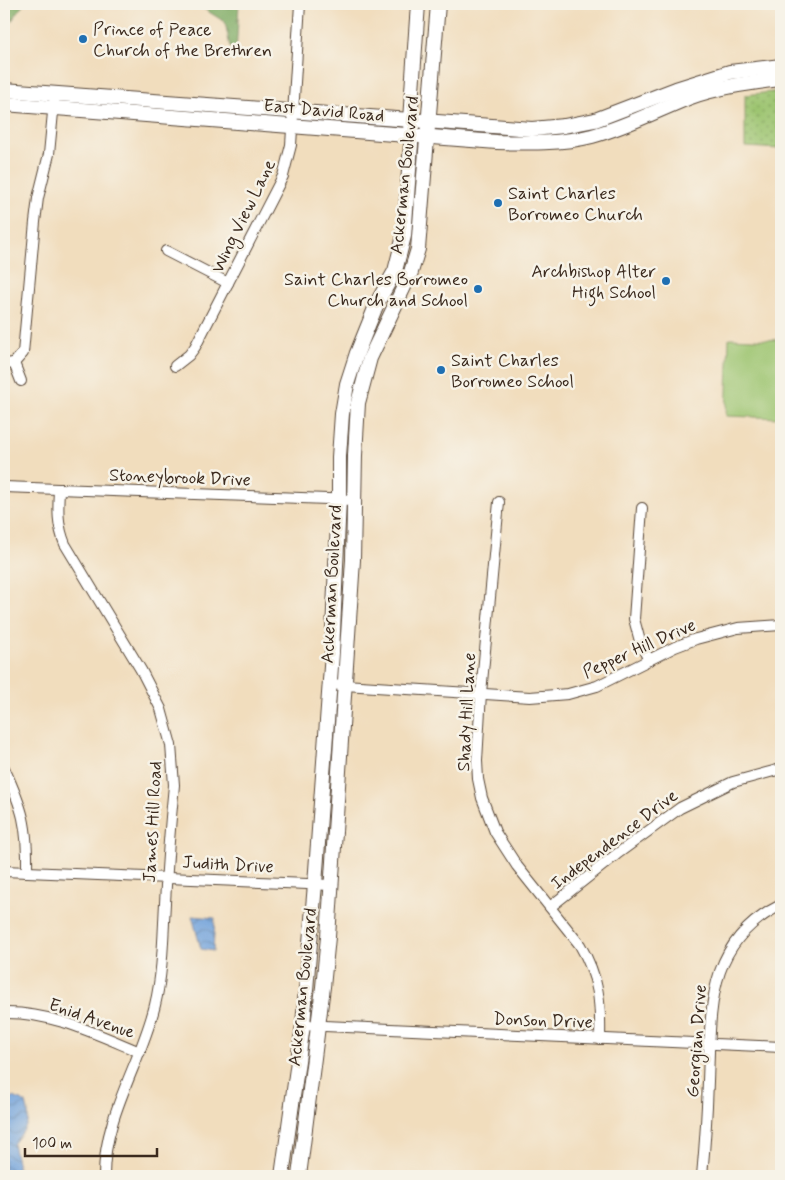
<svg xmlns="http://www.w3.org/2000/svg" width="785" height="1180" viewBox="0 0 785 1180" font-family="Mynerve,sans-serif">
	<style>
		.grass { fill: url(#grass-dots); stroke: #6c7747 }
		.forest { fill: url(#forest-firs); stroke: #5c6a40 }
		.garden { fill: #9cc470; stroke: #6c7747 }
		.water { fill: url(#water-waves); stroke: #56667c }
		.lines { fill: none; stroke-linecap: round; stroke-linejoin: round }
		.street-casing { stroke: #564536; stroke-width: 12 }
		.secondary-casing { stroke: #564536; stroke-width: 16 }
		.street { stroke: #fff; stroke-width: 10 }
		.secondary { stroke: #fff; stroke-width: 14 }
		.poi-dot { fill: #1f6fb2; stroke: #f7f3e8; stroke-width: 2 }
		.labels { text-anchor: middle; stroke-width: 5; stroke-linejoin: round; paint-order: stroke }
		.poi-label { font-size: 18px; fill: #3b2a1e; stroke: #f7f3e8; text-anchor: start }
		.street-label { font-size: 18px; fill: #3b2a1e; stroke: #f7f3e8 }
	</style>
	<defs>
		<pattern id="grass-dots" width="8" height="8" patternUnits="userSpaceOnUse" patternTransform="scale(1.25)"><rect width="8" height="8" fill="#9cc470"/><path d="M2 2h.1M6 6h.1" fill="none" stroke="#809f5b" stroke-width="1.8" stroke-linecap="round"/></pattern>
		<pattern id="forest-firs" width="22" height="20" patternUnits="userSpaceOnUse" patternTransform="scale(1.25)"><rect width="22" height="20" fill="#7daa62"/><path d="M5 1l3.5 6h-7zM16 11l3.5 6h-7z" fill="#688b50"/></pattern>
		<pattern id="water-waves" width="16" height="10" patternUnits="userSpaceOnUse" patternTransform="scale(1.25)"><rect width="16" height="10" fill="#71a2db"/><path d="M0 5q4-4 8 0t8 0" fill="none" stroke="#5e84b1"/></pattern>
	</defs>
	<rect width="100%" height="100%" fill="#f7f3e8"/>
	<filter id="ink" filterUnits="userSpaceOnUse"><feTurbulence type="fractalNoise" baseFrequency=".02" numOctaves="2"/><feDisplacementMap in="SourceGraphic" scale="10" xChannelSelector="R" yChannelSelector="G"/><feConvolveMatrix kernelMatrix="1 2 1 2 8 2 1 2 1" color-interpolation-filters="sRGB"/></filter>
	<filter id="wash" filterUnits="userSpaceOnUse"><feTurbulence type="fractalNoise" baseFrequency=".0096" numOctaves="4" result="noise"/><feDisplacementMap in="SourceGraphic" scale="20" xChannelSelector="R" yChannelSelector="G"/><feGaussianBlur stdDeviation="1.12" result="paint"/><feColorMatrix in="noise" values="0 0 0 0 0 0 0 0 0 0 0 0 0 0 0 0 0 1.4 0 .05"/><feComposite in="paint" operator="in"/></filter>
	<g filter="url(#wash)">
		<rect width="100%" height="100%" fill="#f1ddbd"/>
		<!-- grass -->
		<path class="grass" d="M781,91V149L745,147V95Z"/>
		<!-- forest -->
		<g class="forest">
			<path d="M4,4H24L5,30L4,62Z"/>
			<path d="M196,4H239L236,54L230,47L225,22Z"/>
		</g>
		<!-- garden -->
		<path class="garden" d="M729,338L781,340V418L726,416Z"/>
		<!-- water -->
		<g class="water">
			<path d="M192,916L215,918L213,951L201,949Z"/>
			<path d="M14,1097L26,1103C32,1123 25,1129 13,1144L20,1176H4V1099Z"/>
		</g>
	</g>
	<g filter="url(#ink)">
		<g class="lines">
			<defs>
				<g id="street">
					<path d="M166,251L228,283"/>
					<path d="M14,363L23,353L35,222L38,198L49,154L54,102"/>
					<path d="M14,363L21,381"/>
					<path d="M4,364L14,363"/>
					<path d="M175,366L189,355L195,347L283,176L291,145L300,4"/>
					<path d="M4,487L354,500"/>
					<path d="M59,489C58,509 57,525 65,544L141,670L161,709L171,745L174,785C170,825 167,864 165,903C163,937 163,972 155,1005C141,1063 104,1115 104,1176"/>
					<path d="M499,502L481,693L477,761L478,779L482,798L495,832L517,866L580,945C599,978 601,1002 600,1039"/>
					<path d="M642,508L634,619L641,645L649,660"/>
					<path d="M329,684L530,697L568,694L597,686L675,647L696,639L738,628L781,625"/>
					<path d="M4,768C23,809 28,826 27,872"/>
					<path d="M4,871L331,885"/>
					<path d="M550,907L617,854L680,808L733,782L781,769"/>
					<path d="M4,1013C52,1012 96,1034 140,1052"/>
					<path d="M303,1025L781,1047"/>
					<path d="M702,1176C705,1144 707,1113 708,1081C711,1008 706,942 781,905"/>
				</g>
				<g id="secondary">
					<path d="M4,90L532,129L564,126L595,120L676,89L730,72L781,66"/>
					<path d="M4,104L497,142C528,143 561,144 592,136C625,127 656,111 688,98C717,87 750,83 781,79"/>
					<path d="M282,1176L303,1025L315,884L332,653L339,500V457L342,414L347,384L357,353L378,301L395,271L404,236L411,144L410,120L418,4"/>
					<path d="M299,1176L323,987L328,937L353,560L355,455L358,403L370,358L411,272L418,249L438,4"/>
				</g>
			</defs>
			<!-- street casing -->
			<use href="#street" class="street-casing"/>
			<!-- secondary casing -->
			<use href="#secondary" class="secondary-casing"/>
			<!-- street -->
			<use href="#street" class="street"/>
			<!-- secondary -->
			<use href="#secondary" class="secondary"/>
		</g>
	</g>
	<!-- markers -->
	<g class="poi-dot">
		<circle cx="83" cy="39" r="5"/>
		<circle cx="498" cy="203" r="5"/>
		<circle cx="666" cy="281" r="5"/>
		<circle cx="478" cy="289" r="5"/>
		<circle cx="441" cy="370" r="5"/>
	</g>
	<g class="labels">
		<!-- poi labels -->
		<g class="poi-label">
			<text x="93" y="35">Prince of Peace<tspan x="93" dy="21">Church of the Brethren</tspan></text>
			<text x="508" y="199">Saint Charles<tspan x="508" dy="21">Borromeo Church</tspan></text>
			<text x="656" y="277" text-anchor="end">Archbishop Alter<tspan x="656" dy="21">High School</tspan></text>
			<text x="468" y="285" text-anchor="end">Saint Charles Borromeo<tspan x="468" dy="21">Church and School</tspan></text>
			<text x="451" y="366">Saint Charles<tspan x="451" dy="21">Borromeo School</tspan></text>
		</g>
		<!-- street labels -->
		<g class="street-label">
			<text transform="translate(324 110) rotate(5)" y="6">East David Road</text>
			<text transform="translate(404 175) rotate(-84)" y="6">Ackerman Boulevard</text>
			<text transform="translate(243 216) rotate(-64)" y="6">Wing View Lane</text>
			<text transform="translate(180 477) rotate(2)" y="6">Stoneybrook Drive</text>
			<text transform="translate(331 584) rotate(-87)" y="6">Ackerman Boulevard</text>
			<text transform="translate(639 648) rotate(-24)" y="6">Pepper Hill Drive</text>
			<text transform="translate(466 712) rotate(-87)" y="6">Shady Hill Lane</text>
			<text transform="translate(152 822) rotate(-87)" y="6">James Hill Road</text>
			<text transform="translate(614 839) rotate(-37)" y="6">Independence Drive</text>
			<text transform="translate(228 864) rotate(3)" y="6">Judith Drive</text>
			<text transform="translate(302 987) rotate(-84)" y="6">Ackerman Boulevard</text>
			<text transform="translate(92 1018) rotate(19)" y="6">Enid Avenue</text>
			<text transform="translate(543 1020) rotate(2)" y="6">Donson Drive</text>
			<text transform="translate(696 1041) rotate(-86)" y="6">Georgian Drive</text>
		</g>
	</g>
	<!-- margin -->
	<rect width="785" height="1180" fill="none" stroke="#f7f3e8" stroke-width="20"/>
	<!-- scale -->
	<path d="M25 1148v8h132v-8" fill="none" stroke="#3b2a1e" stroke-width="2.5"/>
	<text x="32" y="1148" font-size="15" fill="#3b2a1e" stroke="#f7f3e8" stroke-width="4" paint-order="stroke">100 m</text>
</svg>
